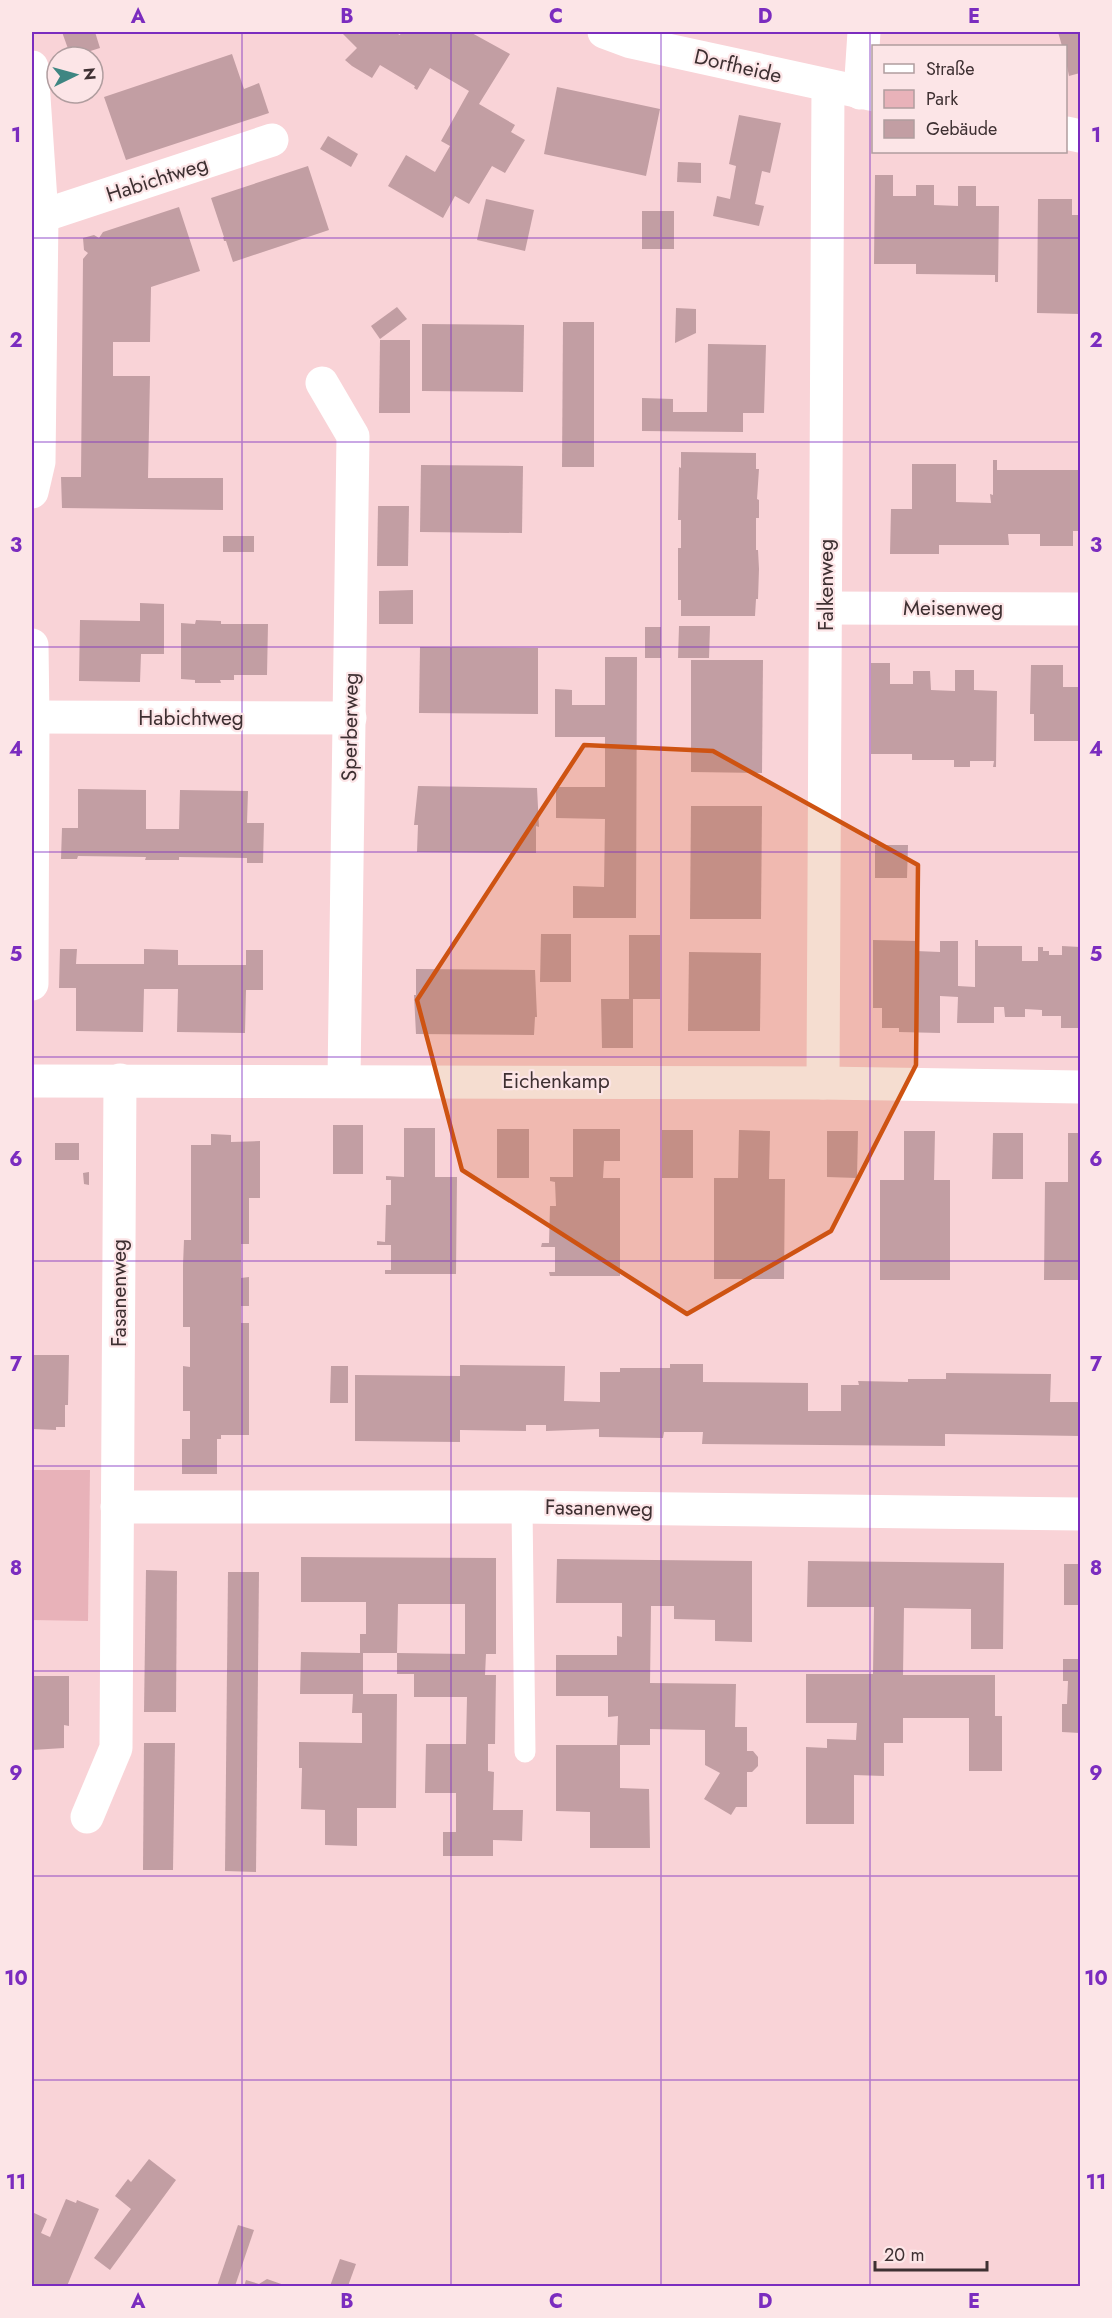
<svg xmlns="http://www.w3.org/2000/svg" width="1112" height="2318" viewBox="0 0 1112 2318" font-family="Jost,sans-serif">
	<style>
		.green { fill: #e8b2b9 }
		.building { fill: #c29ea3 }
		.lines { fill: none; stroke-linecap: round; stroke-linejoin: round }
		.service { stroke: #fff; stroke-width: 21 }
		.minor { stroke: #fff; stroke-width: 33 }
		.marked { fill: #ce5312; fill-opacity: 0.2; stroke: #ce5312; stroke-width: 4.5; stroke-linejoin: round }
		.grid { fill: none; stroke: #7b2cbf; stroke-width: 1.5; stroke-opacity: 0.55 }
		.labels { text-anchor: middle; stroke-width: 4.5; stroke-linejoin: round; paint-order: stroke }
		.street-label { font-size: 21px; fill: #3e3032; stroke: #fce5e7 }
		.neatline { fill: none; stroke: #7b2cbf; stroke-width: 2 }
		.grid-label { font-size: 20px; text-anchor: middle; font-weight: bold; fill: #7b2cbf }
	</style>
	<rect width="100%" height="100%" fill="#f9d3d7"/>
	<!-- green -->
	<path class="green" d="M32,1470H90L88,1621L32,1620Z"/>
	<!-- building -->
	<g class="building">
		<path d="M62,32H95L100,48L71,57Z"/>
		<path d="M345,32H394L400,35L401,32H470L510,54L479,104L515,125L511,132L525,140L505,173L492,166L469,204L455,196L443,218L388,186L406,155L435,172L450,146L441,141L469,91L430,68L417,90L414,88L415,86L380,65L372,78L352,66L345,60L357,48L343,34Z"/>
		<path d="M1058,32H1080V73L1069,76L1066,61V46H1062Z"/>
		<path d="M232,54L244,89L259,83L269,113L126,160L104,97Z"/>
		<path d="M557,87L660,109L646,176L544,154Z"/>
		<path d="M739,115L781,123L770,173L762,171L755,204L764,206L759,226L713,216L717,196L730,199L736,166L729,164Z"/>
		<path d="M328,136L358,154L351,167L320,149Z"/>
		<path d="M678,162L701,163V183L677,182Z"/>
		<path d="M308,166L329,230L233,262L226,241H224L223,237H224L211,198Z"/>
		<path d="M875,175H893V196H916V185H934V205L958,206V186H976V206H999L998,282H995V275L916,274V264H874Z"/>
		<path d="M486,199L534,210L525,251L477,240Z"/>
		<path d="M1038,199H1072V215H1080V314L1037,313Z"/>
		<path d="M179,207L200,271L151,287L150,342H113V376H150L148,478H223V510L62,508L61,477H81L83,259L88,253L84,250L83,238L94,235L99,238L103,232Z"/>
		<rect x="642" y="211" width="32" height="38"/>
		<path d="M397,307L407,319L380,339L371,326Z"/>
		<path d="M676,308L696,309V333L675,343Z"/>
		<path d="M563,322H594V467H562Z"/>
		<path d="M422,324L524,325L523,392L422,391Z"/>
		<path d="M380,340H410V413H379Z"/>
		<path d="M708,344L766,345L764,413H743V432L642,431V398L673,399V412H707Z"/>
		<path d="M681,452L756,453V469H759L757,499L759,500V518H756V550H758L759,569L758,599H756L755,616H681V600H678V548H681V520H678L679,467L681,468Z"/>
		<path d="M993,460H997V470H1080V531H1073V546H1040V534H1008L1009,545H939V554H890L891,509H912V464H956V502L991,503L990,494L993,495Z"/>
		<path d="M421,465L523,466L522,533L420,532Z"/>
		<path d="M378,506H409L408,566H377Z"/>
		<rect x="223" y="536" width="31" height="16"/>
		<path d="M413,590V624H379V591Z"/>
		<path d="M140,603L164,604V654H141L140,682L79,681L80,620L140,621Z"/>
		<path d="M196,620L221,621V624H268L267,675H234V680H220L221,683H195V680L181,679V623L195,624Z"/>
		<path d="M679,626H710L709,658H678Z"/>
		<rect x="645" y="627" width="16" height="31"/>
		<path d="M420,647L538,648V714L419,713Z"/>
		<path d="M605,657H637L636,918H573V886L604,887L605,819L556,818V787H605V737H555V689L572,690V705H605Z"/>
		<path d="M691,660H763L762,773L691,772Z"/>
		<path d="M871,663H890V684H913V671H930L931,690L955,691V670H974V690L997,691L996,767H993L994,761H970V767H954V760H912V754H871Z"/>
		<path d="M1031,665H1063V687H1080V735H1078V741H1034V714H1030Z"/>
		<path d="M418,786L537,788L539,827L536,826V853L417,852L418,825H414Z"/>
		<path d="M78,789L146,790V829H179L180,790L248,791L247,823H264L263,863H247V858L179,857V860H145L146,857L78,856L77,859H61L62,828H78Z"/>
		<path d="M691,806H762L761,919H690Z"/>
		<path d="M875,845H908L907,878H875Z"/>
		<path d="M541,934H571V982H540Z"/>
		<path d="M629,935H660V999H633V1048H602L601,999H629Z"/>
		<path d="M873,940L916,941V951L940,952V941H958V986L975,987V940H978V946H1022V961H1038V947H1043V951H1049V955H1062V946L1080,947V1028H1061V1016H1042V1010L1025,1009V1017H1005L1004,1007H994V1023H957L958,997L940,996V1033L899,1032V1028H882V1008H873Z"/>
		<path d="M60,949H77L76,964H144V949L178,950V965H246V950H263V990H246L245,1033L177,1032L178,989H144L143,1032L76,1031V988H59Z"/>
		<path d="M689,952L761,953L760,1031H688Z"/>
		<path d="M416,969L535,970L537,1017H535L534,1035L416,1034L414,995H416Z"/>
		<rect x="333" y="1125" width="30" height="49"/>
		<path d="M404,1128H435V1177H457L456,1274H385V1270H391V1245H377V1241L385,1242L386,1205H391V1180H386V1176L404,1177Z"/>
		<rect x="497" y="1129" width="32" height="49"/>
		<path d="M573,1129H620V1161H604L603,1178H620V1276H550L549,1272H555V1247H541L542,1243H549L550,1206H556L555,1182L550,1181V1177H573Z"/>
		<rect x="662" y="1130" width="31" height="48"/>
		<path d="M739,1130L770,1131L769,1179H785L784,1279H714V1178H738Z"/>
		<path d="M827,1131H858L857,1178L827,1177Z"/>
		<path d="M904,1131H935L934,1180H950V1280H880V1180H904Z"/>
		<path d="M993,1133H1023V1179H992Z"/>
		<path d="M1068,1133H1080V1280H1044L1045,1182H1068Z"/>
		<path d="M211,1134L231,1135V1142L260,1141V1198H249V1244H241V1278L249,1277V1306H241V1323H249V1435H221V1439H217V1474H182V1439H190V1411H183V1366L190,1367V1327H183V1265L184,1240H191V1145H211Z"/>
		<rect x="55" y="1143" width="24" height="17"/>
		<path d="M89,1172V1185L84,1184L83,1173Z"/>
		<path d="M32,1355H69L68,1405H65V1427H56V1430L32,1429Z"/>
		<path d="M670,1364H703V1382L808,1383V1411H841V1385H859L858,1381L908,1382V1379H946V1373L1051,1374L1050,1402H1080V1436L945,1434V1446L702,1444L703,1432H664L663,1438L599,1437V1429L546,1431V1425H526V1431L460,1430V1442L355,1441V1375L460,1376V1365L565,1366L564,1401L600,1402V1372H620V1368H670Z"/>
		<path d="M331,1366H348V1403H330Z"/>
		<path d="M301,1557L496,1558V1654H486L485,1675H496L495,1744H488V1771L494,1772L493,1810H523L522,1841L493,1840V1856H443V1832H456V1793H425L426,1744H466L467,1697H414V1674H397V1653L465,1654V1604H398L397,1653H363V1694H397L396,1808H357V1846L325,1845V1810L301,1809L302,1768H299V1742L362,1743V1713H352L353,1694H300L301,1652L360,1653V1634H366V1602H301Z"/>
		<path d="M557,1559L752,1561V1642L715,1641V1620L674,1619V1606H651L650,1683L736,1684L735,1727H747V1751H753L758,1757V1766L752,1772H747V1807H736L731,1815L704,1799L720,1773L705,1765V1730L650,1729V1745H620V1788L649,1789L650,1848H590V1812L556,1811V1745H617L618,1716L608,1717V1696H556V1655H617V1636L622,1637V1603H556Z"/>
		<path d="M808,1561L1004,1563L1003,1649H971V1609L904,1608L903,1675H995V1716H1002V1771H969V1718H903V1743H884V1776L854,1775V1824H806V1747L827,1748V1739L856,1740L857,1723H806V1674H873L874,1607H807Z"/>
		<rect x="1064" y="1564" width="16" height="41"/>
		<path d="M146,1570L177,1571L176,1712H144Z"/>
		<path d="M228,1572H259L256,1872L225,1871Z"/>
		<path d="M1063,1659H1080V1733L1062,1732V1704H1067L1068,1681H1063Z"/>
		<path d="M32,1676H69V1726L64,1725V1748L32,1750Z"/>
		<path d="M144,1743H175L173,1870H143Z"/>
		<path d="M149,2159L176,2180L110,2270L94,2258L131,2209L115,2196L128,2179L131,2182Z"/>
		<path d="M66,2199L76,2203L77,2200L99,2209L67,2286H41L32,2283V2212L47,2219L41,2233L50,2237Z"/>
		<path d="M238,2225L254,2230L235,2286H217Z"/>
		<path d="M340,2259L356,2264L348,2286H330Z"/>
		<path d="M267,2279L287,2286H244L246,2280L259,2284Z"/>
	</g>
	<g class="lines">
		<!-- service -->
		<path class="service" d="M522,1507L525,1752"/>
		<!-- minor -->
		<g class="minor">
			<path d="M604,32L631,42L874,95"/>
			<path d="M32,67L42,216L39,462L32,492"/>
			<path d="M860,93L864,32"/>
			<path d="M1066,133L1080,136"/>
			<path d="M42,216L272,140"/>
			<path d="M322,383L353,436L344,1080"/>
			<path d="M826,608L1080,609"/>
			<path d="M32,645L33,717L32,984"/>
			<path d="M33,717L350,718"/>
			<path d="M32,1081L823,1083L1080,1087"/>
			<path d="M823,1083L828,86"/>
			<path d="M117,1507H522L1080,1514"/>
			<path d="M87,1817L116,1748L120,1080"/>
		</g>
	</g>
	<!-- marked area -->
	<path class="marked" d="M584,745L713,751L918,865L916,1065L831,1231L687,1314L462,1170L417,1000Z"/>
	<!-- grid -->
	<path class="grid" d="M242,32V2286M451,32V2286M661,32V2286M870,32V2286M32,238H1080M32,442H1080M32,647H1080M32,852H1080M32,1057H1080M32,1261H1080M32,1466H1080M32,1671H1080M32,1876H1080M32,2080H1080"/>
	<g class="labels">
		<!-- street labels -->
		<g class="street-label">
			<text transform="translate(738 66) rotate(13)" y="7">Dorfheide</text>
			<text transform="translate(157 179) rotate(-18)" y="7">Habichtweg</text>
			<text transform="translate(826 585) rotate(-90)" y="7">Falkenweg</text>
			<text x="953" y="615">Meisenweg</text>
			<text x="191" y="725">Habichtweg</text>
			<text transform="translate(350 727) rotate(-89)" y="7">Sperberweg</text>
			<text x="556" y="1088">Eichenkamp</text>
			<text transform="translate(119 1293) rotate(-90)" y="7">Fasanenweg</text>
			<text transform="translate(599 1508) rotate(1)" y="7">Fasanenweg</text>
		</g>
	</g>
	<!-- border -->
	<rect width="1112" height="2318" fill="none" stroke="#fce5e7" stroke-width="66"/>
	<!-- legend -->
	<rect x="872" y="45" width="195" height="108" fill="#fce5e7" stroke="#b09d9f" stroke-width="1.5"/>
	<rect x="884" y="64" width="30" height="9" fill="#ffffff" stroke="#b09d9f" stroke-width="1.5"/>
	<text x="926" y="75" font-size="18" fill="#3e3032">Straße</text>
	<rect x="884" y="90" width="30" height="18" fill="#e8b2b9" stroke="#b09d9f" stroke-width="1.5"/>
	<text x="926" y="105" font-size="18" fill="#3e3032">Park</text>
	<rect x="884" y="120" width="30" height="18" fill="#c29ea3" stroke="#b09d9f" stroke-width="1.5"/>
	<text x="926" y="135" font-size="18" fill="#3e3032">Gebäude</text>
	<!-- north arrow -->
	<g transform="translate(75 75) rotate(85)"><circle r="28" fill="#fce5e7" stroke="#b09d9f" stroke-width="1.5"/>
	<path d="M0-4.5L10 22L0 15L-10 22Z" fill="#3e8682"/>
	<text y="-9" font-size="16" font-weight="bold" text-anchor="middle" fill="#3e3032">N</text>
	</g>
	<!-- scale -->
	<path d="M875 2261v9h112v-9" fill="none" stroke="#3e3032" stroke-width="3"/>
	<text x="884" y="2261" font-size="18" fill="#3e3032" stroke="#fce5e7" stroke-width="4.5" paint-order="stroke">20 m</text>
	<rect x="33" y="33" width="1046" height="2252" class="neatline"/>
	<g class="grid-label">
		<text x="138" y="23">A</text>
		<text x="347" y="23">B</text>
		<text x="556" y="23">C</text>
		<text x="765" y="23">D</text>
		<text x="974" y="23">E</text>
		<text x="16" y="142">1</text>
		<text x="1096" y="142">1</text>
		<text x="16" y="347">2</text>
		<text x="1096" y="347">2</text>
		<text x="16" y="552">3</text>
		<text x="1096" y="552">3</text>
		<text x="16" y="756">4</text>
		<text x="1096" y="756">4</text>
		<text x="16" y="961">5</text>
		<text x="1096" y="961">5</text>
		<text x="16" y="1166">6</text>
		<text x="1096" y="1166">6</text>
		<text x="16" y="1371">7</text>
		<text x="1096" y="1371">7</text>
		<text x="16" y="1575">8</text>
		<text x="1096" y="1575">8</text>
		<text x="16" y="1780">9</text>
		<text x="1096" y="1780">9</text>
		<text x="16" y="1985">10</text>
		<text x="1096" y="1985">10</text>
		<text x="16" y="2189">11</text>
		<text x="1096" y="2189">11</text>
		<text x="138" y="2308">A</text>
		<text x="347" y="2308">B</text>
		<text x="556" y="2308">C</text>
		<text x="765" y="2308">D</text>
		<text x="974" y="2308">E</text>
	</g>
</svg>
